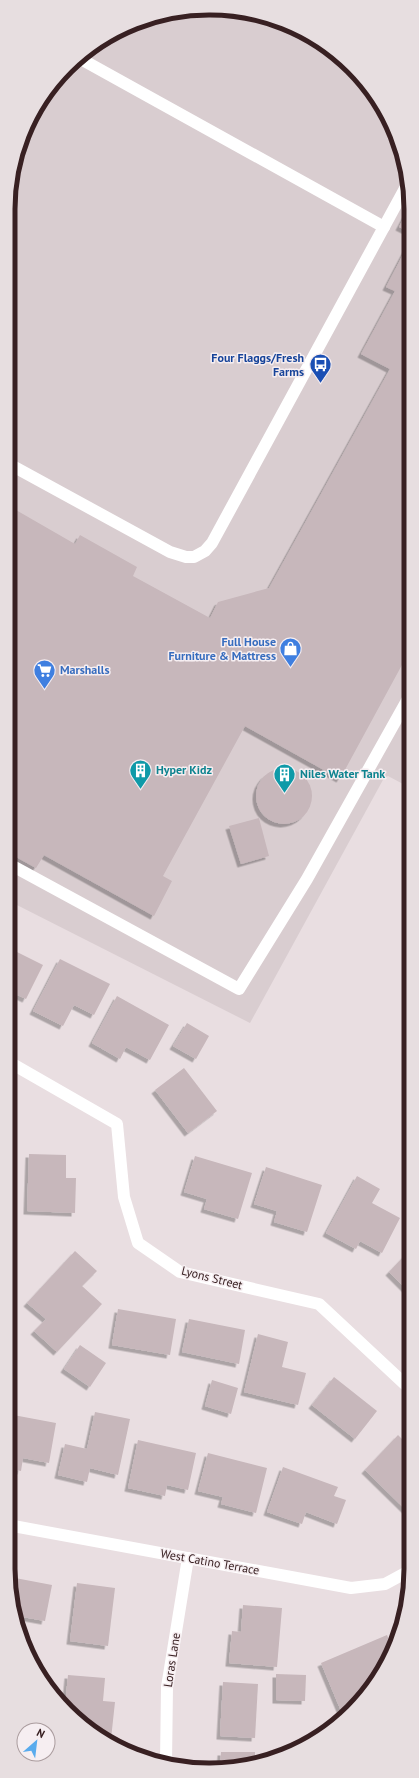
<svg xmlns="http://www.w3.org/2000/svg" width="419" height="1778" viewBox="0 0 419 1778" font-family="'PT Sans',sans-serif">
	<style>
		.built { fill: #d9cdd0 }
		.building { fill: #c7b7bb; filter: url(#shadow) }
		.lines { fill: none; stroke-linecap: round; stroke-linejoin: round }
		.lane { stroke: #fff; stroke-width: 12 }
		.street { stroke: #fff; stroke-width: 12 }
		.labels { text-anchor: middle; stroke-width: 3; stroke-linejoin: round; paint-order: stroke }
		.transit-label { font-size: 12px; font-weight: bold; fill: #164399; stroke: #f6eef1; text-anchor: end }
		.shop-label { font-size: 12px; font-weight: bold; fill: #366cbe; stroke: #f6eef1; text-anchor: end }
		.culture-label { font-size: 12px; font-weight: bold; fill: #0d838f; stroke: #f6eef1; text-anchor: start }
		.street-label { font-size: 12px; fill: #382022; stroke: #f6eef1 }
		.rim { fill: none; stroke: #382022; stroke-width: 5 }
	</style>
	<defs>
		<filter id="shadow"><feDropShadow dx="-3.5" dy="3.5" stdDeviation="0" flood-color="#0004"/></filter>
	</defs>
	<rect width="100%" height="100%" fill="#e9dee1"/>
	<!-- built -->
	<path class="built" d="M236,10L299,29L352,67L390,121L409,183V773L403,784L388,776L384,778L250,1023L9,901L10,183L35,109L87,50L158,15Z"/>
	<!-- building -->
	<g class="building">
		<path d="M409,208V232L399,227Z"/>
		<path d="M409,243V652L340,779L245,726L163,876L172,881L154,916L44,855L36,868L9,853V506L75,544L80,535L137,567L133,576L210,618L218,602L269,588L390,369L361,354L395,291L386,287Z"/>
		<circle cx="284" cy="796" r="28"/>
		<path d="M259,818L269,856L241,864L229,826Z"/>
		<path d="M9,948L43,965L26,999L9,991Z"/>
		<path d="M60,959L110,984L94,1015L74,1005L63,1026L33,1011Z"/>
		<path d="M117,996L169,1025L150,1060L126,1047L120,1059L92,1043Z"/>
		<path d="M187,1023L209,1036L196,1059L173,1046Z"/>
		<path d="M184,1068L217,1111L188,1133L155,1090Z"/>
		<path d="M29,1154L66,1155V1178H76L75,1213L27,1211Z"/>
		<path d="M195,1156L252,1173L238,1219L204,1209L207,1199L184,1192Z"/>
		<path d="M266,1167L322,1185L307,1232L274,1222L277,1211L254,1204Z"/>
		<path d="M357,1176L380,1189L372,1203L400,1218L382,1253L360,1241L356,1249L326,1233Z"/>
		<path d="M75,1251L97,1271L82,1286L102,1304L57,1352L34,1331L46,1319L27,1303Z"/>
		<path d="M409,1251V1292L389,1272Z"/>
		<path d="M118,1309L176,1319L170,1355L112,1345Z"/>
		<path d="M189,1319L245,1330L239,1364L182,1352Z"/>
		<path d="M258,1334L288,1342L282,1367L306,1373L298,1405L244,1392Z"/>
		<path d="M80,1345L106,1363L90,1387L64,1369Z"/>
		<path d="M334,1377L377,1411L355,1439L312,1405Z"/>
		<path d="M212,1380L238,1388L231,1414L205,1406Z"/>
		<path d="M95,1412L130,1419L118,1475L90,1468L87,1482L58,1475L65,1444L87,1449Z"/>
		<path d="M8,1414L56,1423L49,1463L23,1458L21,1471L8,1468Z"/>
		<path d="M398,1435L409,1446V1513L365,1470Z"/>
		<path d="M138,1440L196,1453L188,1490L167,1485L165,1496L128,1488Z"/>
		<path d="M208,1453L267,1468L256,1513L221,1504L223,1497L198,1491Z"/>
		<path d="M283,1467L338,1487L334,1496L346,1500L337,1524L306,1512L302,1524L267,1512Z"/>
		<path d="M10,1577L52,1585L45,1621L17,1616Z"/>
		<path d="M77,1583L115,1588L108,1646L70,1641Z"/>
		<path d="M243,1605L282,1608L277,1667L229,1663L232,1631L241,1632Z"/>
		<path d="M387,1635L392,1647L384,1669L351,1707L341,1711L321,1663Z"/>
		<path d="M276,1674L306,1675L305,1701L276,1700Z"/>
		<path d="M68,1675L105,1678L103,1701L115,1702L111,1739L106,1738L65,1707Z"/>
		<path d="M223,1682L258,1684L255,1738L220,1736Z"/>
		<path d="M221,1752H255V1764L220,1767Z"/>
	</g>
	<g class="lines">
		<!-- lane -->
		<g class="lane">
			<path d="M79,58L384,227"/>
			<path d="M9,464L170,552L186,557H194L205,551L212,543L409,181"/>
			<path d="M9,864L239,989L307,879L409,697"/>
		</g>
		<!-- street -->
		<g class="street">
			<path d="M9,1062L117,1124L124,1197L138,1243L180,1272L319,1304L409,1388"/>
			<path d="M8,1525L351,1588L385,1584L409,1571"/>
			<path d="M166,1762L167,1687L188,1558"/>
		</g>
	</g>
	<!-- icons -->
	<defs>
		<symbol id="bus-pin" viewBox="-11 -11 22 30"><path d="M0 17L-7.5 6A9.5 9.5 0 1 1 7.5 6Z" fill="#1a4fb4" stroke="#f6eef1"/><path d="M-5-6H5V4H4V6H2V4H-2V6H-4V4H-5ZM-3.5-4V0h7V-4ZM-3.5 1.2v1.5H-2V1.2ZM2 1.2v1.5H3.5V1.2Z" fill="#fff"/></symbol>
		<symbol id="shop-pin" viewBox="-11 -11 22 30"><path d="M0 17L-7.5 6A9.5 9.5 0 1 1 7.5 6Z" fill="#3f7fe0" stroke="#f6eef1"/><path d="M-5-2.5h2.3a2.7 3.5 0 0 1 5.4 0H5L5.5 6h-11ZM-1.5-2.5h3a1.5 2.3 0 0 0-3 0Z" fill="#fff"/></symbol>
		<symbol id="supermarket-pin" viewBox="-11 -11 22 30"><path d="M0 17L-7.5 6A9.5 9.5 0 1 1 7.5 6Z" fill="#3f7fe0" stroke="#f6eef1"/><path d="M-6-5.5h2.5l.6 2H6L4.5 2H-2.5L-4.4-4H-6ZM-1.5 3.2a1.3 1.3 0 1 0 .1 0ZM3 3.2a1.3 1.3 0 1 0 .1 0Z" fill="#fff"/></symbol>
		<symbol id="building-pin" viewBox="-11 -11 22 30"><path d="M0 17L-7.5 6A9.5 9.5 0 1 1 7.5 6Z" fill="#0f9aa8" stroke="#f6eef1"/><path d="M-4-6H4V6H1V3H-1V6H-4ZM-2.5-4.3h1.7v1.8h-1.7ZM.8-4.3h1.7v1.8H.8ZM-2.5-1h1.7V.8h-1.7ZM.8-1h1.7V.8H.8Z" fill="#fff"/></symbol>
	</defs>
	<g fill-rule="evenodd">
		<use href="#bus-pin" x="308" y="352" width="25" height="34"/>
		<use href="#shop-pin" x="278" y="636" width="25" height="34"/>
		<use href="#supermarket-pin" x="32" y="658" width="25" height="34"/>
		<use href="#building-pin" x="128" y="758" width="25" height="34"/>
		<use href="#building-pin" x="272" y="762" width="25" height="34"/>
	</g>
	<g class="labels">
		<!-- transit labels -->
		<g class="transit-label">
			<text x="304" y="362">Four Flaggs/Fresh<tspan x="304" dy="14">Farms</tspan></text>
		</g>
		<!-- shop labels -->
		<g class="shop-label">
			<text x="276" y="646">Full House<tspan x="276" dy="14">Furniture &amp; Mattress</tspan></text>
			<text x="60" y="674" text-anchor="start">Marshalls</text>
		</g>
		<!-- culture labels -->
		<g class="culture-label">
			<text x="156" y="774">Hyper Kidz</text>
			<text x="300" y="778">Niles Water Tank</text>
		</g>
		<!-- street labels -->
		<g class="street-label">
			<text transform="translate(212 1278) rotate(14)" y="4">Lyons Street</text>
			<text transform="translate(210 1562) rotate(10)" y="4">West Catino Terrace</text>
			<text transform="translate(172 1660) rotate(-81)" y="4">Loras Lane</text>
		</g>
	</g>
	<!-- crop -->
	<path d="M0 0H419V1778H0ZM209 15H210A194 194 0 0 1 404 209V1569A194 194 0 0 1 210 1763H209A194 194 0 0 1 15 1569V209A194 194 0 0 1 209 15Z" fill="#e7dee0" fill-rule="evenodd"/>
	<path class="rim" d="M209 15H210A194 194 0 0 1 404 209V1569A194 194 0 0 1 210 1763H209A194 194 0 0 1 15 1569V209A194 194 0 0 1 209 15Z"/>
	<!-- north arrow -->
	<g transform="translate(36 1742) rotate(28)"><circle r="19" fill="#f6eef1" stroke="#aa9c9e"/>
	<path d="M0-3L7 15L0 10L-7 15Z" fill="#59abed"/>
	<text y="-6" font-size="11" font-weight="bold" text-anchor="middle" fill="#382022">N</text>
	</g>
</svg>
